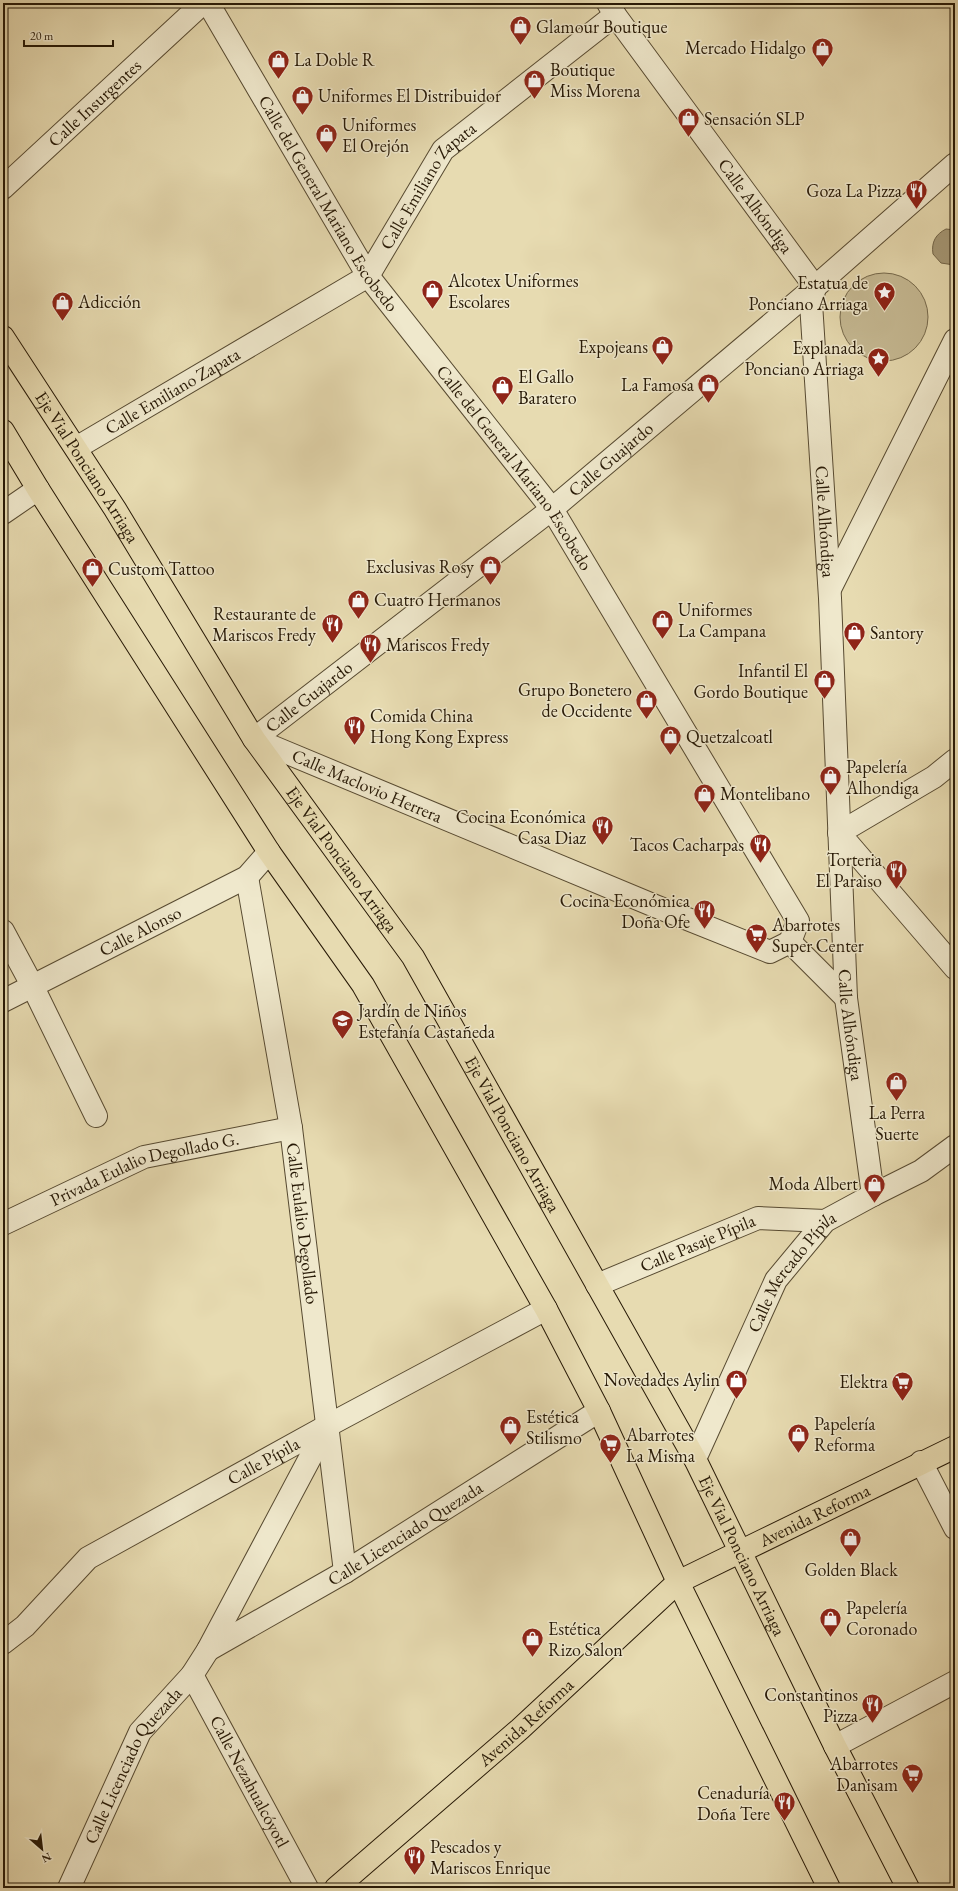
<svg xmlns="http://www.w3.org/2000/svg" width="958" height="1891" viewBox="0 0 958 1891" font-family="'EB Garamond',serif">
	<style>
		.green { fill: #c6ba94; stroke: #766a4d }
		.water { fill: #a69977; stroke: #73664a }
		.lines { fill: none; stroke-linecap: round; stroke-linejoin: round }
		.minor-casing { stroke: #574a31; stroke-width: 24 }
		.major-casing { stroke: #271906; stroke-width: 24 }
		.minor { stroke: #efe8cc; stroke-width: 22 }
		.major { stroke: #e7dbb1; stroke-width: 22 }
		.labels { text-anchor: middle; stroke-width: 3; stroke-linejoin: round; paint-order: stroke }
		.poi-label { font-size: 18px; fill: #271906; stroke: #efe8cc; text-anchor: start }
		.street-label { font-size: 18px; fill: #271906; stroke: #efe8cc }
	</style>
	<rect width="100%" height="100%" fill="#e7dbb1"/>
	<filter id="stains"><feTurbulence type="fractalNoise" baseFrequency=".005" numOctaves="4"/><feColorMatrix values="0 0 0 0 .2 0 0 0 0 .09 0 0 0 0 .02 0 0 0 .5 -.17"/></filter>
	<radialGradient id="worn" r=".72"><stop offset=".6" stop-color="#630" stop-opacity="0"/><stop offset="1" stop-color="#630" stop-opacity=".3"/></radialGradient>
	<!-- green -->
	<circle class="green" cx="884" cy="317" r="44"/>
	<!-- water -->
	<path class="water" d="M946,229L955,230V265H954L941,263L933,254C931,242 936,234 946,229Z"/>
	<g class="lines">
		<defs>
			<g id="minor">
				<path id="s1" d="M208,3L368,276L552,509L798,921L790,942"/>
				<path id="s2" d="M608,3L615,15L815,287L811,303L830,598L846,998L873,1195"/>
				<path id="s3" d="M3,188L203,3"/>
				<path id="s4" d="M76,448L368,276L443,150L615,15"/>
				<path d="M3,513L38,489"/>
				<path d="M830,589L955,340"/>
				<path d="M955,760L934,777L839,833L955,968"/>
				<path id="s5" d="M247,877L291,1128L345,1572"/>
				<path d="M3,931L32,985L96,1116"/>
				<path id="s6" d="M790,942L770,952L655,906L254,739L552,509L815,287L955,164"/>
				<path d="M790,942L846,998"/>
				<path id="s7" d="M3,1001L247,877L269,852"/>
				<path id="s8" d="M3,1224L144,1157L291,1128"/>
				<path id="s9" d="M597,1285L758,1218L825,1221"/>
				<path id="s10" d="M695,1459L776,1280L825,1221L873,1195L921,1171L955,1146"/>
				<path d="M921,1462L955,1528"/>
				<path id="s11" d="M3,1643L25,1626L88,1558L327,1426L546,1309"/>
				<path id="s12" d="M208,1650L345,1572L599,1411"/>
				<path id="s13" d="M192,1675L307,1888"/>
				<path d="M835,1746L955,1682"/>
				<path id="s14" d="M69,1888L140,1732L192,1675L208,1650L327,1426"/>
			</g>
			<g id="major">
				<path id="s15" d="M3,337L115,509L254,739L413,957L695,1459L835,1746L908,1888"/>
				<path d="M3,431L38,489L269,852L363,985L546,1309L599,1411L678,1582L829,1888"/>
				<path id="s16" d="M336,1888L520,1729L678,1582L955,1447"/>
			</g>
		</defs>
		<!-- minor casing -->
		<use href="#minor" class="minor-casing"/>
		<!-- major casing -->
		<use href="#major" class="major-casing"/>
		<!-- minor -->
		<use href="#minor" class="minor"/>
		<!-- major -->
		<use href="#major" class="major"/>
	</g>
	<!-- icons -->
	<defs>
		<symbol id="shop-pin" viewBox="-11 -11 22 30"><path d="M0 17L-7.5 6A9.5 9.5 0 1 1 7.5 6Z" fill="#8f2418" stroke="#efe8cc"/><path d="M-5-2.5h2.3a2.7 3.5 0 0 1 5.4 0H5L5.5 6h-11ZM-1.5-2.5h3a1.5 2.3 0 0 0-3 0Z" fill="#fff"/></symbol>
		<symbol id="restaurant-pin" viewBox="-11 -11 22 30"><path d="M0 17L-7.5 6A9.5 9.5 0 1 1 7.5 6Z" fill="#8f2418" stroke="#efe8cc"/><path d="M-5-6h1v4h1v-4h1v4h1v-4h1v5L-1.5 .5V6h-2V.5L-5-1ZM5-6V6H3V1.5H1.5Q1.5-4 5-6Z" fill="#fff"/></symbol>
		<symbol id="sight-pin" viewBox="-11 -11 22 30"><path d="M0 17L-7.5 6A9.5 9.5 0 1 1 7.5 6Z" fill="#8f2418" stroke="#efe8cc"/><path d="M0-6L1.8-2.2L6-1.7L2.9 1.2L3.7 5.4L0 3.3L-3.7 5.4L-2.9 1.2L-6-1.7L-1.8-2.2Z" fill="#fff"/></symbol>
		<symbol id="supermarket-pin" viewBox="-11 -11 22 30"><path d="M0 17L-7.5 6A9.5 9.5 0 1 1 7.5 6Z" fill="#8f2418" stroke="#efe8cc"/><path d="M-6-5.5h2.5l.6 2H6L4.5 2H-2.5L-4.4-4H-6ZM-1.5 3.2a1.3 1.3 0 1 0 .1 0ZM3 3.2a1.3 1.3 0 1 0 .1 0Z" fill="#fff"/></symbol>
		<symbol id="school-pin" viewBox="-11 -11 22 30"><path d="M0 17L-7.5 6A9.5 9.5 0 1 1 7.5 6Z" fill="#8f2418" stroke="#efe8cc"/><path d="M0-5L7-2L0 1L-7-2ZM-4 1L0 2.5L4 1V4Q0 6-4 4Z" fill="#fff"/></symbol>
	</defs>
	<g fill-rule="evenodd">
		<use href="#shop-pin" x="508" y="14" width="25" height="34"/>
		<use href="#shop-pin" x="810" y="36" width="25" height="34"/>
		<use href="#shop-pin" x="266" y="48" width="25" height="34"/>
		<use href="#shop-pin" x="522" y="68" width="25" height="34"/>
		<use href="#shop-pin" x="290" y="84" width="25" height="34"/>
		<use href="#shop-pin" x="676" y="106" width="25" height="34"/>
		<use href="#shop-pin" x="314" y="122" width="25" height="34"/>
		<use href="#restaurant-pin" x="904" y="178" width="25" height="34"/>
		<use href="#shop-pin" x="420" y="278" width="25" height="34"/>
		<use href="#sight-pin" x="872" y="280" width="25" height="34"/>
		<use href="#shop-pin" x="50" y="290" width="25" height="34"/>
		<use href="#shop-pin" x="650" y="334" width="25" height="34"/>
		<use href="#sight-pin" x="866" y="346" width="25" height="34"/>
		<use href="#shop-pin" x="696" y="372" width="25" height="34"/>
		<use href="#shop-pin" x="490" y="374" width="25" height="34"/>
		<use href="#shop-pin" x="478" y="554" width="25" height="34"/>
		<use href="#shop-pin" x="80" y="556" width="25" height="34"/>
		<use href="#shop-pin" x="346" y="588" width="25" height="34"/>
		<use href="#shop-pin" x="650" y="608" width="25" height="34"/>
		<use href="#restaurant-pin" x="320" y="612" width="25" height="34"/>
		<use href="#shop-pin" x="842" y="620" width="25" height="34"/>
		<use href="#restaurant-pin" x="358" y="632" width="25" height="34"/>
		<use href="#shop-pin" x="812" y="668" width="25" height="34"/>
		<use href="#shop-pin" x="634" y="688" width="25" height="34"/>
		<use href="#restaurant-pin" x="342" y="714" width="25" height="34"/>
		<use href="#shop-pin" x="658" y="724" width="25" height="34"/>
		<use href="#shop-pin" x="818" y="764" width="25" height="34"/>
		<use href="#shop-pin" x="692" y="782" width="25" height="34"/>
		<use href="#restaurant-pin" x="590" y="814" width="25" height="34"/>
		<use href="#restaurant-pin" x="748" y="832" width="25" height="34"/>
		<use href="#restaurant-pin" x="884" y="858" width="25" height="34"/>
		<use href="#restaurant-pin" x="692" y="898" width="25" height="34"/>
		<use href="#supermarket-pin" x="744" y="922" width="25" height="34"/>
		<use href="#school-pin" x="330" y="1008" width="25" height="34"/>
		<use href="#shop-pin" x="884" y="1070" width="25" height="34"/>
		<use href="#shop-pin" x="862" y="1172" width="25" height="34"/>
		<use href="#shop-pin" x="724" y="1368" width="25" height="34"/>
		<use href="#supermarket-pin" x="890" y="1370" width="25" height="34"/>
		<use href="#shop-pin" x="498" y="1414" width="25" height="34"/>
		<use href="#shop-pin" x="786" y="1422" width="25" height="34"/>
		<use href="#supermarket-pin" x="598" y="1432" width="25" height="34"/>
		<use href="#shop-pin" x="838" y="1526" width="25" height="34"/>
		<use href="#shop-pin" x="818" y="1606" width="25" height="34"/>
		<use href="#shop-pin" x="520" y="1626" width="25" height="34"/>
		<use href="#restaurant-pin" x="860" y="1692" width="25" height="34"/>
		<use href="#supermarket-pin" x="900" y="1762" width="25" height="34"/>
		<use href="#restaurant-pin" x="772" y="1790" width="25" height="34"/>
		<use href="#restaurant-pin" x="402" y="1844" width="25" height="34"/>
	</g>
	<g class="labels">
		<!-- poi labels -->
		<g class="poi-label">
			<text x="536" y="33">Glamour Boutique</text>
			<text x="806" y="54" text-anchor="end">Mercado Hidalgo</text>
			<text x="294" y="66">La Doble R</text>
			<text x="550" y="76">Boutique<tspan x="550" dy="21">Miss Morena</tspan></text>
			<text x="318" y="102">Uniformes El Distribuidor</text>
			<text x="704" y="125">Sensación SLP</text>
			<text x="342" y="131">Uniformes<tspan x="342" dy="21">El Orejón</tspan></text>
			<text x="902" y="197" text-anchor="end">Goza La Pizza</text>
			<text x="448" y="287">Alcotex Uniformes<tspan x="448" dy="21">Escolares</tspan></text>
			<text x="868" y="289" text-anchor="end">Estatua de<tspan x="868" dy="21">Ponciano Arriaga</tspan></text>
			<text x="78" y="308">Adicción</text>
			<text x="648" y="353" text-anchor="end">Expojeans</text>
			<text x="864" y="354" text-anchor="end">Explanada<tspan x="864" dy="21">Ponciano Arriaga</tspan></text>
			<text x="518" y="383">El Gallo<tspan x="518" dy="21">Baratero</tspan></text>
			<text x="694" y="391" text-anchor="end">La Famosa</text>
			<text x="474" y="573" text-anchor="end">Exclusivas Rosy</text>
			<text x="108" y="575">Custom Tattoo</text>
			<text x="374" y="606">Cuatro Hermanos</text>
			<text x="678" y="616">Uniformes<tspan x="678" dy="21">La Campana</tspan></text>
			<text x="316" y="620" text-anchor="end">Restaurante de<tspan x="316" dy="21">Mariscos Fredy</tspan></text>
			<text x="870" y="639">Santory</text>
			<text x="386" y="651">Mariscos Fredy</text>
			<text x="808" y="677" text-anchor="end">Infantil El<tspan x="808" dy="21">Gordo Boutique</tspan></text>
			<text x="632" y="696" text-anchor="end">Grupo Bonetero<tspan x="632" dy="21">de Occidente</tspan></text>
			<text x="370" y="722">Comida China<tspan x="370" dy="21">Hong Kong Express</tspan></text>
			<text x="686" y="743">Quetzalcoatl</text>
			<text x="846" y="773">Papelería<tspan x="846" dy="21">Alhondiga</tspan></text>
			<text x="720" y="800">Montelibano</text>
			<text x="586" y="823" text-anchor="end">Cocina Económica<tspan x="586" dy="21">Casa Diaz</tspan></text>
			<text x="744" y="851" text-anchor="end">Tacos Cacharpas</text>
			<text x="882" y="866" text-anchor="end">Torteria<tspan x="882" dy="21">El Paraiso</tspan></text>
			<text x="690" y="907" text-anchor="end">Cocina Económica<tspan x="690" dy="21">Doña Ofe</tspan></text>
			<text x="772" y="931">Abarrotes<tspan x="772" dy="21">Super Center</tspan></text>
			<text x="358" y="1017">Jardín de Niños<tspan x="358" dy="21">Estefanía Castañeda</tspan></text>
			<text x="897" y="1119" text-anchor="middle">La Perra<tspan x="897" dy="21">Suerte</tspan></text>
			<text x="858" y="1190" text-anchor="end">Moda Albert</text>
			<text x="720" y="1386" text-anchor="end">Novedades Aylin</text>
			<text x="888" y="1388" text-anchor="end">Elektra</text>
			<text x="526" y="1423">Estética<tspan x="526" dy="21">Stilismo</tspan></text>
			<text x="814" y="1430">Papelería<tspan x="814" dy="21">Reforma</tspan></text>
			<text x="626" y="1441">Abarrotes<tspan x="626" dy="21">La Misma</tspan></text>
			<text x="851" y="1576" text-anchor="middle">Golden Black</text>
			<text x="846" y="1614">Papelería<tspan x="846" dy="21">Coronado</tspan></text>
			<text x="548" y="1635">Estética<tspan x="548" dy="21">Rizo Salon</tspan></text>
			<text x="858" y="1701" text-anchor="end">Constantinos<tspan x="858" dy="21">Pizza</tspan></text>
			<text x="898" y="1770" text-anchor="end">Abarrotes<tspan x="898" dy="21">Danisam</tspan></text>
			<text x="770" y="1799" text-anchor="end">Cenaduría<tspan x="770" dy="21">Doña Tere</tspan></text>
			<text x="430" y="1853">Pescados y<tspan x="430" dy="21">Mariscos Enrique</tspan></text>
		</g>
		<!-- street labels -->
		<g class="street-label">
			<text dy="6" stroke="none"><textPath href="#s3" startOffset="125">Calle Insurgentes</textPath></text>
			<text dy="6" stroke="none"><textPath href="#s4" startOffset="448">Calle Emiliano Zapata</textPath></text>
			<text dy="6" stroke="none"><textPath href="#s1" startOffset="234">Calle del General Mariano Escobedo</textPath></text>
			<text dy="6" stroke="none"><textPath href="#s2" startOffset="251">Calle Alhóndiga</textPath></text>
			<text dy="6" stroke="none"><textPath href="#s4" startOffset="112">Calle Emiliano Zapata</textPath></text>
			<text dy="6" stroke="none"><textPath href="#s6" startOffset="1034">Calle Guajardo</textPath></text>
			<text dy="6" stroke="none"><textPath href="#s15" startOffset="155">Eje Vial Ponciano Arriaga</textPath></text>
			<text dy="6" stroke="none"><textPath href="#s1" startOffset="558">Calle del General Mariano Escobedo</textPath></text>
			<text dy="6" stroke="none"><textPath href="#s2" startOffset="587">Calle Alhóndiga</textPath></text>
			<text dy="6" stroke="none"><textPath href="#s6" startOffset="650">Calle Guajardo</textPath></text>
			<text transform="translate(367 786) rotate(23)" y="6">Calle Maclovio Herrera</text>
			<text dy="6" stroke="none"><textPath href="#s15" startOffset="623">Eje Vial Ponciano Arriaga</textPath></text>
			<text dy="6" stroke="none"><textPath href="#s7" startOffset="154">Calle Alonso</textPath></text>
			<text dy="6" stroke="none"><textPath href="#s2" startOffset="1091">Calle Alhóndiga</textPath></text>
			<text dy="6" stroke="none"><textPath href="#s15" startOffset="947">Eje Vial Ponciano Arriaga</textPath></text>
			<text dy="6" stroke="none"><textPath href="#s8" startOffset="153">Privada Eulalio Degollado G.</textPath></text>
			<text dy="6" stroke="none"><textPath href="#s5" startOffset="351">Calle Eulalio Degollado</textPath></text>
			<text dy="6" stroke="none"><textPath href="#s9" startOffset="109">Calle Pasaje Pípila</textPath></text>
			<text dy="6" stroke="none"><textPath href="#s10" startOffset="212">Calle Mercado Pípila</textPath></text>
			<text dy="6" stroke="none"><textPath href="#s11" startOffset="321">Calle Pípila</textPath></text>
			<text dy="6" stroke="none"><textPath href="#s16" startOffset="611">Avenida Reforma</textPath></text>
			<text dy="6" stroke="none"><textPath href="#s12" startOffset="229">Calle Licenciado Quezada</textPath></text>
			<text dy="6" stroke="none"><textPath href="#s15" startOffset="1427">Eje Vial Ponciano Arriaga</textPath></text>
			<text dy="6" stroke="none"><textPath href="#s16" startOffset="252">Avenida Reforma</textPath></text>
			<text dy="6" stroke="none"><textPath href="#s14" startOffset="139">Calle Licenciado Quezada</textPath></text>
			<text dy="6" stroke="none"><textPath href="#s13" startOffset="121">Calle Nezahualcóyotl</textPath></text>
		</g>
	</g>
	<!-- margin -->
	<rect width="958" height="1891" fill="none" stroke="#e7dbb1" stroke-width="16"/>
	<rect x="4" y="4" width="950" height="1883" fill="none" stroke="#271906" stroke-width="2"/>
	<rect x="8" y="8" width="942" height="1875" fill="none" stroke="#271906"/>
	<!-- north arrow -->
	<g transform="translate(42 1849) rotate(152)" stroke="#efe8cc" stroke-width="3" paint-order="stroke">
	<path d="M0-3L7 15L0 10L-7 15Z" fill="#271906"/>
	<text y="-6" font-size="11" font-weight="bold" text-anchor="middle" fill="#271906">N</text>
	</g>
	<!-- scale -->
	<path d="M24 40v6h89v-6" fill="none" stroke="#271906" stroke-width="2"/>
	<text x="30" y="40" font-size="12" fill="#271906" stroke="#efe8cc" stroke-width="3" paint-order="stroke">20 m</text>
	<rect width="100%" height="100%" filter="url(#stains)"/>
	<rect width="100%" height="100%" fill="url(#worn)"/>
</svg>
